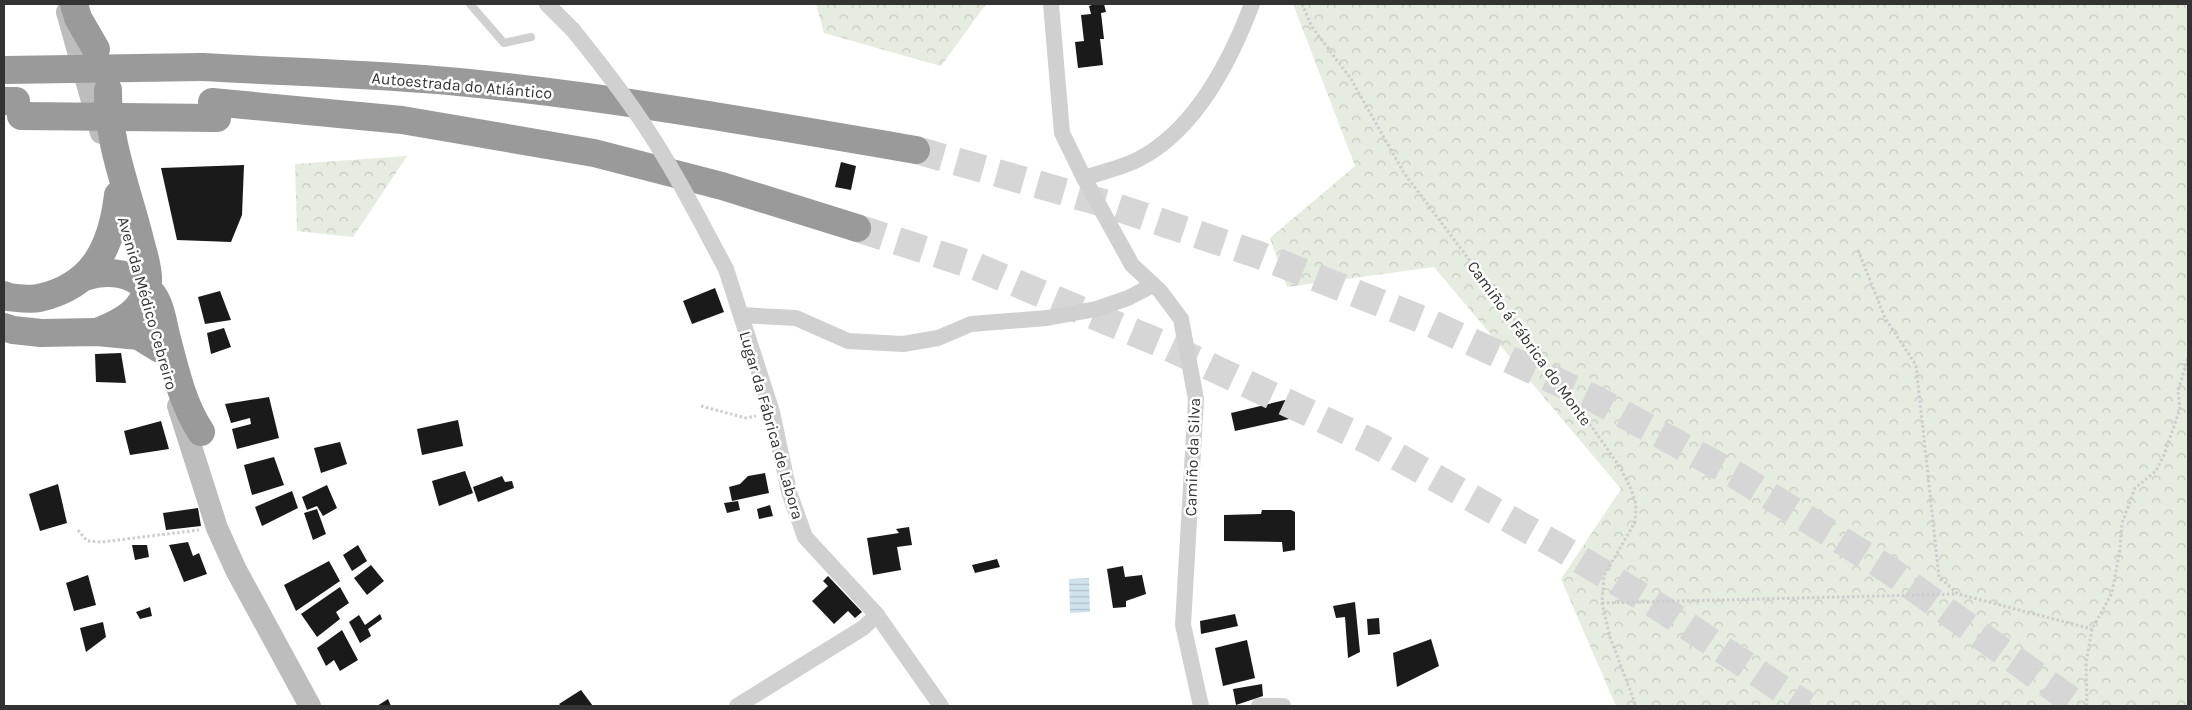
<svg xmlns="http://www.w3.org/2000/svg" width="2192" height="710" viewBox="0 0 2192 710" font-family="Karla,sans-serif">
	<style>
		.forest { fill: url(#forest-crowns) }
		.water { fill: url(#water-rules) }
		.building { fill: #1a1a1a }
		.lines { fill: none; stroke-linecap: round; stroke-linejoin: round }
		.motorway-tunnel { stroke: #d6d6d6; stroke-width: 28; stroke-dasharray: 28 14; stroke-linecap: butt }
		.path { stroke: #cdcdcd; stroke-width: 3; stroke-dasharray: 2.5 2.5; stroke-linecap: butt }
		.service { stroke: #d0d0d0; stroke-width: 8 }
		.minor { stroke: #d0d0d0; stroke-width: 16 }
		.secondary { stroke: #bdbdbd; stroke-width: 22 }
		.motorway { stroke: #9a9a9a; stroke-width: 28 }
		.minor-bridge { stroke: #d0d0d0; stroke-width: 16 }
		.motorway-bridge { stroke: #9a9a9a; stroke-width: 28 }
		.labels { text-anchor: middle; stroke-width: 5; stroke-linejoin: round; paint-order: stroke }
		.street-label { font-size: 16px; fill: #333; stroke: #fff }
	</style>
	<defs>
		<pattern id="forest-crowns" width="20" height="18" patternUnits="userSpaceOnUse" patternTransform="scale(1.25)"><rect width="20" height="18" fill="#e6ecdf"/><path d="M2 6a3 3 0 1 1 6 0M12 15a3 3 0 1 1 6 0" fill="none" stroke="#c6cbc0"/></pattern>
		<pattern id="water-rules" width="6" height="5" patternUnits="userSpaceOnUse" patternTransform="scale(1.25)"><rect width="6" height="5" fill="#cfe2ee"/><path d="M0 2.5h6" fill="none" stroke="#b2c2cd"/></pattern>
	</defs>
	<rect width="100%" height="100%" fill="#fff"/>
	<!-- forest -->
	<g class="forest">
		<path d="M816,4H986L941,66L824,33Z"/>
		<path d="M1293,4H2188V706H1616L1561,579L1621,489L1434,267L1287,287L1270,238L1355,166Z"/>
		<path d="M407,156L353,237L297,231L295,164Z"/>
	</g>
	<!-- water -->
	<path class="water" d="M1089,578L1090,612L1070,613L1069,579Z"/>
	<!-- building -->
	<g class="building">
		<path d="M1095,4H1104L1106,12L1101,13L1104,39H1100L1103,65L1078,68L1075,42L1084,41L1081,15L1091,14L1089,6Z"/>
		<path d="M841,162L856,166L851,190L835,187Z"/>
		<path d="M244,165L242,215L231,242L177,240L161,168Z"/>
		<path d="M715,288L724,312L692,324L683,301Z"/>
		<path d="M220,291L231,320L205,324L198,297Z"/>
		<path d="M224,328L231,347L211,354L207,333Z"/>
		<path d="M121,353L126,383L96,382L95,354Z"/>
		<path d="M269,397L279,438L237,449L232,429L251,424L250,418L231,423L225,404Z"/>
		<path d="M1285,400L1289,419L1235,431L1231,413Z"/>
		<path d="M458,420L463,446L422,455L417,429Z"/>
		<path d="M161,421L169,449L130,455L124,431Z"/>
		<path d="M340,442L347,464L321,473L314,448Z"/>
		<path d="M274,457L284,485L252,495L244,465Z"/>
		<path d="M465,471L473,493L439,506L432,481Z"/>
		<path d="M765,473L769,493L732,501L729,487L740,484L748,476Z"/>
		<path d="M502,476L505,482L512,481L514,488L478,502L473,487Z"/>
		<path d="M58,484L67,523L40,531L29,494Z"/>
		<path d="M327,485L337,508L323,516L317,506L307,510L302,497Z"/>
		<path d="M292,491L298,508L262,526L255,507Z"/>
		<path d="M738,501L740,510L727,513L724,503Z"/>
		<path d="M770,505L773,516L759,519L757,509Z"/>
		<path d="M198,508L201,526L166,530L163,513Z"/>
		<path d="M317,509L326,534L313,540L304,513Z"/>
		<path d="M1262,510H1291L1295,512V550L1283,552L1282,542L1224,541V515L1261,514Z"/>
		<path d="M909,527L912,545L897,547L901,570L873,575L867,538L899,533L896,529Z"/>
		<path d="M188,542L193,556L199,553L207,574L184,582L169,545Z"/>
		<path d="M132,545H147L149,557L135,560Z"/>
		<path d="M358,545L367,561L352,571L343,555Z"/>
		<path d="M997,559L1000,567L975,573L972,565Z"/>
		<path d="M329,561L340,581L296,611L284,585Z"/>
		<path d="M371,565L384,581L367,595L354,578Z"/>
		<path d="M1123,566L1125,577L1142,575L1146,594L1126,601V607L1113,608L1107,569Z"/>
		<path d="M88,575L96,605L74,611L66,583Z"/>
		<path d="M828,576L862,612L855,618L848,611L834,624L812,601L828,586L823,581Z"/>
		<path d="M340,587L349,603L336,612L340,619L317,637L301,614Z"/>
		<path d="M1355,602L1360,652L1348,658L1345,617L1336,618L1333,606Z"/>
		<path d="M150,607L152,616L140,619L136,612Z"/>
		<path d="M380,614L382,619L368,629L371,636L360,643L349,622L359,615L365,625Z"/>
		<path d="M1235,614L1238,626L1201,634L1200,621Z"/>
		<path d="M1379,618L1380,634L1368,635L1367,619Z"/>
		<path d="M103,622L106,637L86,652L80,628Z"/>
		<path d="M342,630L358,660L340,671L334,660L326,666L317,648Z"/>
		<path d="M1431,639L1439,666L1397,687L1393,653Z"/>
		<path d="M1247,640L1255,678L1223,686L1215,648Z"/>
		<path d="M1262,684L1263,696L1236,705L1233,689Z"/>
		<path d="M581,690L593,706H561L559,704Z"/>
		<path d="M388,699L391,706H377Z"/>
	</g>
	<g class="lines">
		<!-- motorway-tunnel -->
		<g class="motorway-tunnel">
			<path d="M916,150L1107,204L1259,255L1426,321L1595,399L1739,477L1889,570L2079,706"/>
			<path d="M857,228L975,266L1162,344L1373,443L1561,548L1659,607L1807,706"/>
		</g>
		<!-- path -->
		<g class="path">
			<path d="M1302,4L1312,27L1351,79L1404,173L1519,326L1599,437L1621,469L1631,489L1636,504L1635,522L1604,576L1602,603L1610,637L1636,706"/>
			<path d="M1858,250L1885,318L1916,365L1939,577L1958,594L2092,629"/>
			<path d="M701,406L746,418L756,416"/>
			<path d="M78,530L87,541L102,542L199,530"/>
			<path d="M1602,603L1957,594"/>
			<path d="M2087,706L2086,663L2092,629L2112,593L2120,549L2122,523L2135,488L2156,471L2164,455L2180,409L2178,391L2188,358"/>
		</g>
		<!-- service -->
		<path class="service" d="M470,4L504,43L531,37"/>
		<!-- minor -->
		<g class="minor">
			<path d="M547,4L573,30"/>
			<path d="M1051,4L1062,133L1084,178L1132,265L1160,291L1181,319L1196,399L1183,625L1201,706"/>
			<path d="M1084,178C1101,172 1122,168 1139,159C1196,129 1230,62 1252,4"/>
			<path d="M726,269L772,412L789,492L805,537L877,615L941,706"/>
			<path d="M741,315L796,318L848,341L903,344L938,338L971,324L1047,318L1096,309L1128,298L1153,285"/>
			<path d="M737,706L863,628L877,615"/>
			<path d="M1259,706H1283"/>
		</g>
		<!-- secondary -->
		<g class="secondary">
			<path d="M67,12L101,133"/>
			<path d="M178,406L217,528L236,570L310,706"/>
		</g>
		<!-- motorway -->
		<g class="motorway">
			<path d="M74,4L78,18L96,49"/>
			<path d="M202,67C288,72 374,74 459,82C613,97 764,124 916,150"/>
			<path d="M4,101H16"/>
			<path d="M212,102L402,120L594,153L722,186L857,228"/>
			<path d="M84,277C110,269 135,272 153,295C161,306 163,323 166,335C175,369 182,403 201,432"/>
			<path d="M4,295L8,297C18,298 30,300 39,298C94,286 112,246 118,195"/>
			<path d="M4,327L13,330L41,333L97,332L139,336L160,349"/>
			<path d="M97,332C120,323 147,310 148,281C149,267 142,250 139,236C127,189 107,138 108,90"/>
		</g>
		<!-- minor-bridge -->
		<path class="minor-bridge" d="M573,30C606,71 638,112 665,158C687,194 706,232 726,269"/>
		<!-- motorway-bridge -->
		<g class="motorway-bridge">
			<path d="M6,70L202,67"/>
			<path d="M21,116L217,118"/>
		</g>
	</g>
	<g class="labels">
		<!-- street labels -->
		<g class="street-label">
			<text transform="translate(462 85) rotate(5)" y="6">Autoestrada do Atlántico</text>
			<text transform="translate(148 303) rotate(74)" y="6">Avenida Médico Cebreiro</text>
			<text transform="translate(1530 343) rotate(54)" y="6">Camiño á Fábrica do Monte</text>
			<text transform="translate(772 425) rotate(74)" y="6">Lugar da Fábrica de Labora</text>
			<text transform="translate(1192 457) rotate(-88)" y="6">Camiño da Silva</text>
		</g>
	</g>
	<!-- border -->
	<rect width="2192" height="710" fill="none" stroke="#333333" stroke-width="10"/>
</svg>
